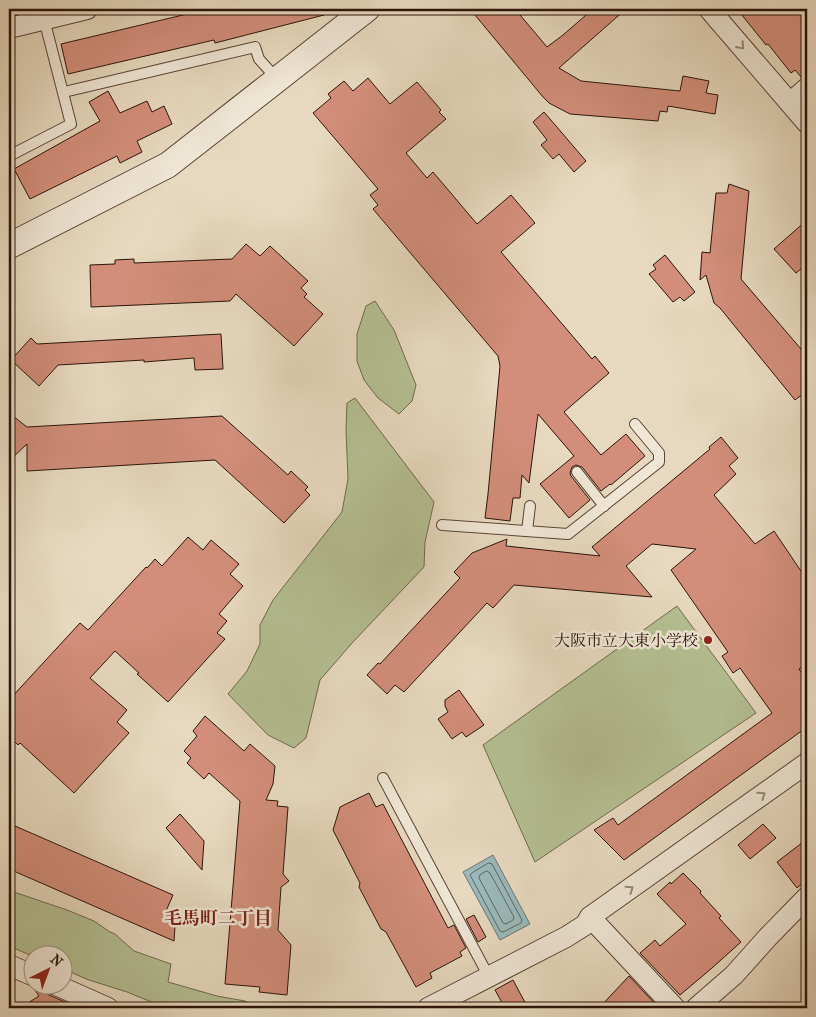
<svg xmlns="http://www.w3.org/2000/svg" width="816" height="1017" viewBox="0 0 816 1017" font-family="'IM FELL French Canon','Noto Serif JP',serif">
	<style>
		.green { fill: #b4bf92; stroke: #706a4e }
		.water { fill: #99b9ba; stroke: #6d7774 }
		.lines { fill: none; stroke-linecap: round; stroke-linejoin: round }
		.shore { stroke: #626662; stroke-width: 1 }
		.building { fill: #d28e7a; stroke: #2c140b }
		.service-casing { stroke: #5b4538; stroke-width: 12 }
		.minor-casing { stroke: #5b4538; stroke-width: 22 }
		.tertiary-casing { stroke: #5b4538; stroke-width: 27 }
		.service { stroke: #efe6d5; stroke-width: 10 }
		.minor { stroke: #efe6d5; stroke-width: 20 }
		.tertiary { stroke: #efe6d5; stroke-width: 25 }
		.oneway { stroke: #97887a }
		.poi-dot { fill: #8f2418; stroke: #efe6d5; stroke-width: 2 }
		.labels { text-anchor: middle; stroke-width: 5; stroke-linejoin: round; paint-order: stroke }
		.poi-label { font-size: 16px; fill: #2c140b; stroke: #efe6d5; text-anchor: end }
		.neighbourhood-label { font-size: 18px; font-weight: bold; fill: #7a1f14; stroke: #efe6d5 }
	</style>
	<rect width="100%" height="100%" fill="#e7d9bf"/>
	<filter id="stains"><feTurbulence type="fractalNoise" baseFrequency=".004" numOctaves="4"/><feColorMatrix values="0 0 0 0 .2 0 0 0 0 .09 0 0 0 0 .02 0 0 0 .5 -.17"/></filter>
	<radialGradient id="worn" r=".72"><stop offset=".6" stop-color="#630" stop-opacity="0"/><stop offset="1" stop-color="#630" stop-opacity=".3"/></radialGradient>
	<!-- green -->
	<g class="green">
		<path d="M375,301L394,330L416,385L412,401L399,414L378,398L364,380L357,361V334L366,306Z"/>
		<path d="M355,398L434,502L425,542L424,567L353,642L320,680L306,738L294,748L268,735L228,694L247,671L260,644V625L273,600L342,512L348,479L346,430L347,403Z"/>
		<path d="M677,606L756,713L535,862L483,745Z"/>
		<path d="M11,891L67,910L94,921L110,932L115,934L134,951L171,964L168,982L217,996L245,1001L256,1008H166L127,992L89,980L63,969L62,954H32V956L9,946V892Z"/>
	</g>
	<!-- water -->
	<path class="water" d="M493,855L530,924L500,940L463,872Z"/>
	<g class="lines">
		<!-- shore -->
		<g class="shore">
			<path d="M489,863L492,864L522,920L521,923L503,932L500,931L470,875L472,873Z"/>
			<path d="M487,871L490,873L514,917L513,920L506,924L503,923L479,878L480,875Z"/>
		</g>
	</g>
	<!-- building -->
	<g class="building">
		<path d="M208,9H324V15L215,43L214,40L68,74L61,44Z"/>
		<path d="M470,9H515L547,47L563,35L593,9H626L559,68L581,81L680,91L683,76L709,81L706,93L718,95L715,114L668,106L667,112L660,111L658,121L570,114L549,103L543,97Z"/>
		<path d="M737,9H807V76L802,78L795,70L791,73L768,44L766,45Z"/>
		<path d="M368,78L390,104L417,82L441,110L439,112L446,119L406,153L427,178L433,172L477,224L511,195L535,223L501,252L592,359L595,356L609,373L564,412L601,455L626,434L645,456L611,485L610,484L601,491L582,467L576,465L572,467L570,473L571,476L590,500L569,518L540,484L574,456L538,414L529,483L522,475L520,498H513L510,521L485,518L488,494L500,366L498,356L373,209L378,205L370,195L378,189L313,113L331,98L328,94L344,81L353,91Z"/>
		<path d="M108,91L120,113L147,101L152,112L164,106L172,124L137,141L142,152L120,163L117,156L30,199L14,169L100,121L89,102Z"/>
		<path d="M544,112L586,161L574,172L559,154L553,159L541,145L547,140L533,122Z"/>
		<path d="M729,184L749,191L741,279L807,356V391L795,400L720,308L714,303L706,275L700,280L702,252L710,253L716,193H727Z"/>
		<path d="M807,220V264L796,273L774,249Z"/>
		<path d="M246,244L260,256L270,246L308,281L301,288L307,294L304,297L323,314L294,346L236,294L230,301L91,307L90,265L115,264V260L134,259V263L232,259Z"/>
		<path d="M665,255L695,292L684,301L680,297L673,302L649,274L656,269L653,265Z"/>
		<path d="M221,334L223,369L195,370L194,358L144,362V360L58,365L39,386L11,360L31,338L37,344Z"/>
		<path d="M9,413L27,427L222,416L288,475L291,471L308,487L305,490L310,495L284,523L215,460L27,471V444L9,461Z"/>
		<path d="M721,437L738,458L729,466L736,474L714,495L755,544L774,531L807,580V663L799,669L807,681V727L624,860L594,830L613,818L618,825L772,713L740,668L733,673L722,656L728,652L671,570L696,549L652,544L626,566L652,597L514,585L493,608L487,603L404,692L395,685L387,694L367,675L378,663L380,664L460,578L454,572L472,553L507,539L506,546L600,556L592,547L710,449L709,447Z"/>
		<path d="M188,537L203,550L211,540L239,564L230,574L243,586L219,614L227,621L217,633L225,639L168,702L137,674L139,673L115,651L90,678L127,710L117,722L129,733L74,793L20,743L18,745L9,736V700L80,623L88,630L146,567L147,568L155,559L162,566Z"/>
		<path d="M459,690L484,725L466,737L462,732L452,739L438,719L448,712L445,706V700Z"/>
		<path d="M205,716L244,751L250,744L275,766L273,784L266,800L278,801L277,806L288,807L283,874L289,881L281,887L278,930L291,945L287,995L259,992L260,987L225,984L240,801L209,773L204,779L187,763L191,758L184,751L197,736L193,731Z"/>
		<path d="M369,793L376,807L383,804L448,928L454,925L466,948L460,952L462,956L430,973L432,978L416,987L386,932L381,929L359,887L360,883L333,830L340,807Z"/>
		<path d="M180,814L204,841L202,870L166,828Z"/>
		<path d="M763,824L776,838L750,859L738,845Z"/>
		<path d="M15,826L173,895L166,911H176L174,941L9,869V842Z"/>
		<path d="M807,839V879L797,888L777,862Z"/>
		<path d="M683,873L701,891L700,893L721,916L719,918L741,942L712,968L680,995L640,953L655,940L660,946L686,924L657,894L670,882L671,884Z"/>
		<path d="M474,915L486,937L478,942L466,919Z"/>
		<path d="M629,976L659,1008H599Z"/>
		<path d="M513,980L528,1008H505L495,990Z"/>
		<path d="M39,984L42,985L44,991L49,995L79,1008H20L39,996L33,987Z"/>
	</g>
	<g class="lines">
		<defs>
			<g id="service">
				<path d="M64,92L255,47L259,59L277,79"/>
				<path d="M9,156L71,124L44,19"/>
				<path d="M577,472L604,506"/>
				<path d="M442,525L568,534L659,462V453L635,424"/>
				<path d="M527,531L530,506"/>
				<path d="M383,778L489,977"/>
			</g>
			<g id="minor">
				<path d="M709,9L807,123"/>
				<path d="M9,28L87,9"/>
				<path d="M790,103L807,88"/>
				<path d="M590,917L675,1008"/>
				<path d="M9,965L32,975"/>
				<path d="M54,984L108,1008"/>
				<path d="M428,1008L566,937L585,925L590,917L807,763"/>
				<path d="M696,1008L734,975L768,937L807,897"/>
			</g>
			<path id="tertiary" d="M9,246L168,165L367,9"/>
		</defs>
		<!-- service casing -->
		<use href="#service" class="service-casing"/>
		<!-- minor casing -->
		<use href="#minor" class="minor-casing"/>
		<!-- tertiary casing -->
		<use href="#tertiary" class="tertiary-casing"/>
		<!-- service -->
		<use href="#service" class="service"/>
		<!-- minor -->
		<use href="#minor" class="minor"/>
		<!-- tertiary -->
		<use href="#tertiary" class="tertiary"/>
	</g>
	<!-- one-way arrows -->
	<defs><path id="oneway-chevron" d="M-2-3.5L2.5 0L-2 3.5" fill="none" stroke-width="1.6" stroke-linecap="round" stroke-linejoin="round" transform="scale(1.25)"/></defs>
	<g class="oneway">
		<use href="#oneway-chevron" transform="translate(741 46) rotate(49)"/>
		<use href="#oneway-chevron" transform="translate(762 795) rotate(-35)"/>
		<use href="#oneway-chevron" transform="translate(630 889) rotate(-35)"/>
	</g>
	<!-- markers -->
	<circle class="poi-dot" cx="708" cy="640" r="5"/>
	<g class="labels">
		<!-- poi labels -->
		<g class="poi-label">
			<text x="698" y="646">大阪市立大東小学校</text>
		</g>
		<!-- neighbourhood labels -->
		<g class="neighbourhood-label">
			<text x="218" y="924">毛馬町二丁目</text>
		</g>
	</g>
	<!-- margin -->
	<rect width="816" height="1017" fill="none" stroke="#e7d9bf" stroke-width="30"/>
	<rect x="10" y="10" width="796" height="997" fill="none" stroke="#2c140b" stroke-width="2.5"/>
	<rect x="15" y="15" width="786" height="987" fill="none" stroke="#2c140b"/>
	<!-- north arrow -->
	<g transform="translate(48 970) rotate(42)"><circle r="24" fill="#efe6d5" stroke="#a19284"/>
	<path d="M0-4L9 19L0 12L-9 19Z" fill="#8f2418"/>
	<text y="-8" font-size="14" font-weight="bold" text-anchor="middle" fill="#2c140b">N</text>
	</g>
	<rect width="100%" height="100%" filter="url(#stains)"/>
	<rect width="100%" height="100%" fill="url(#worn)"/>
</svg>
